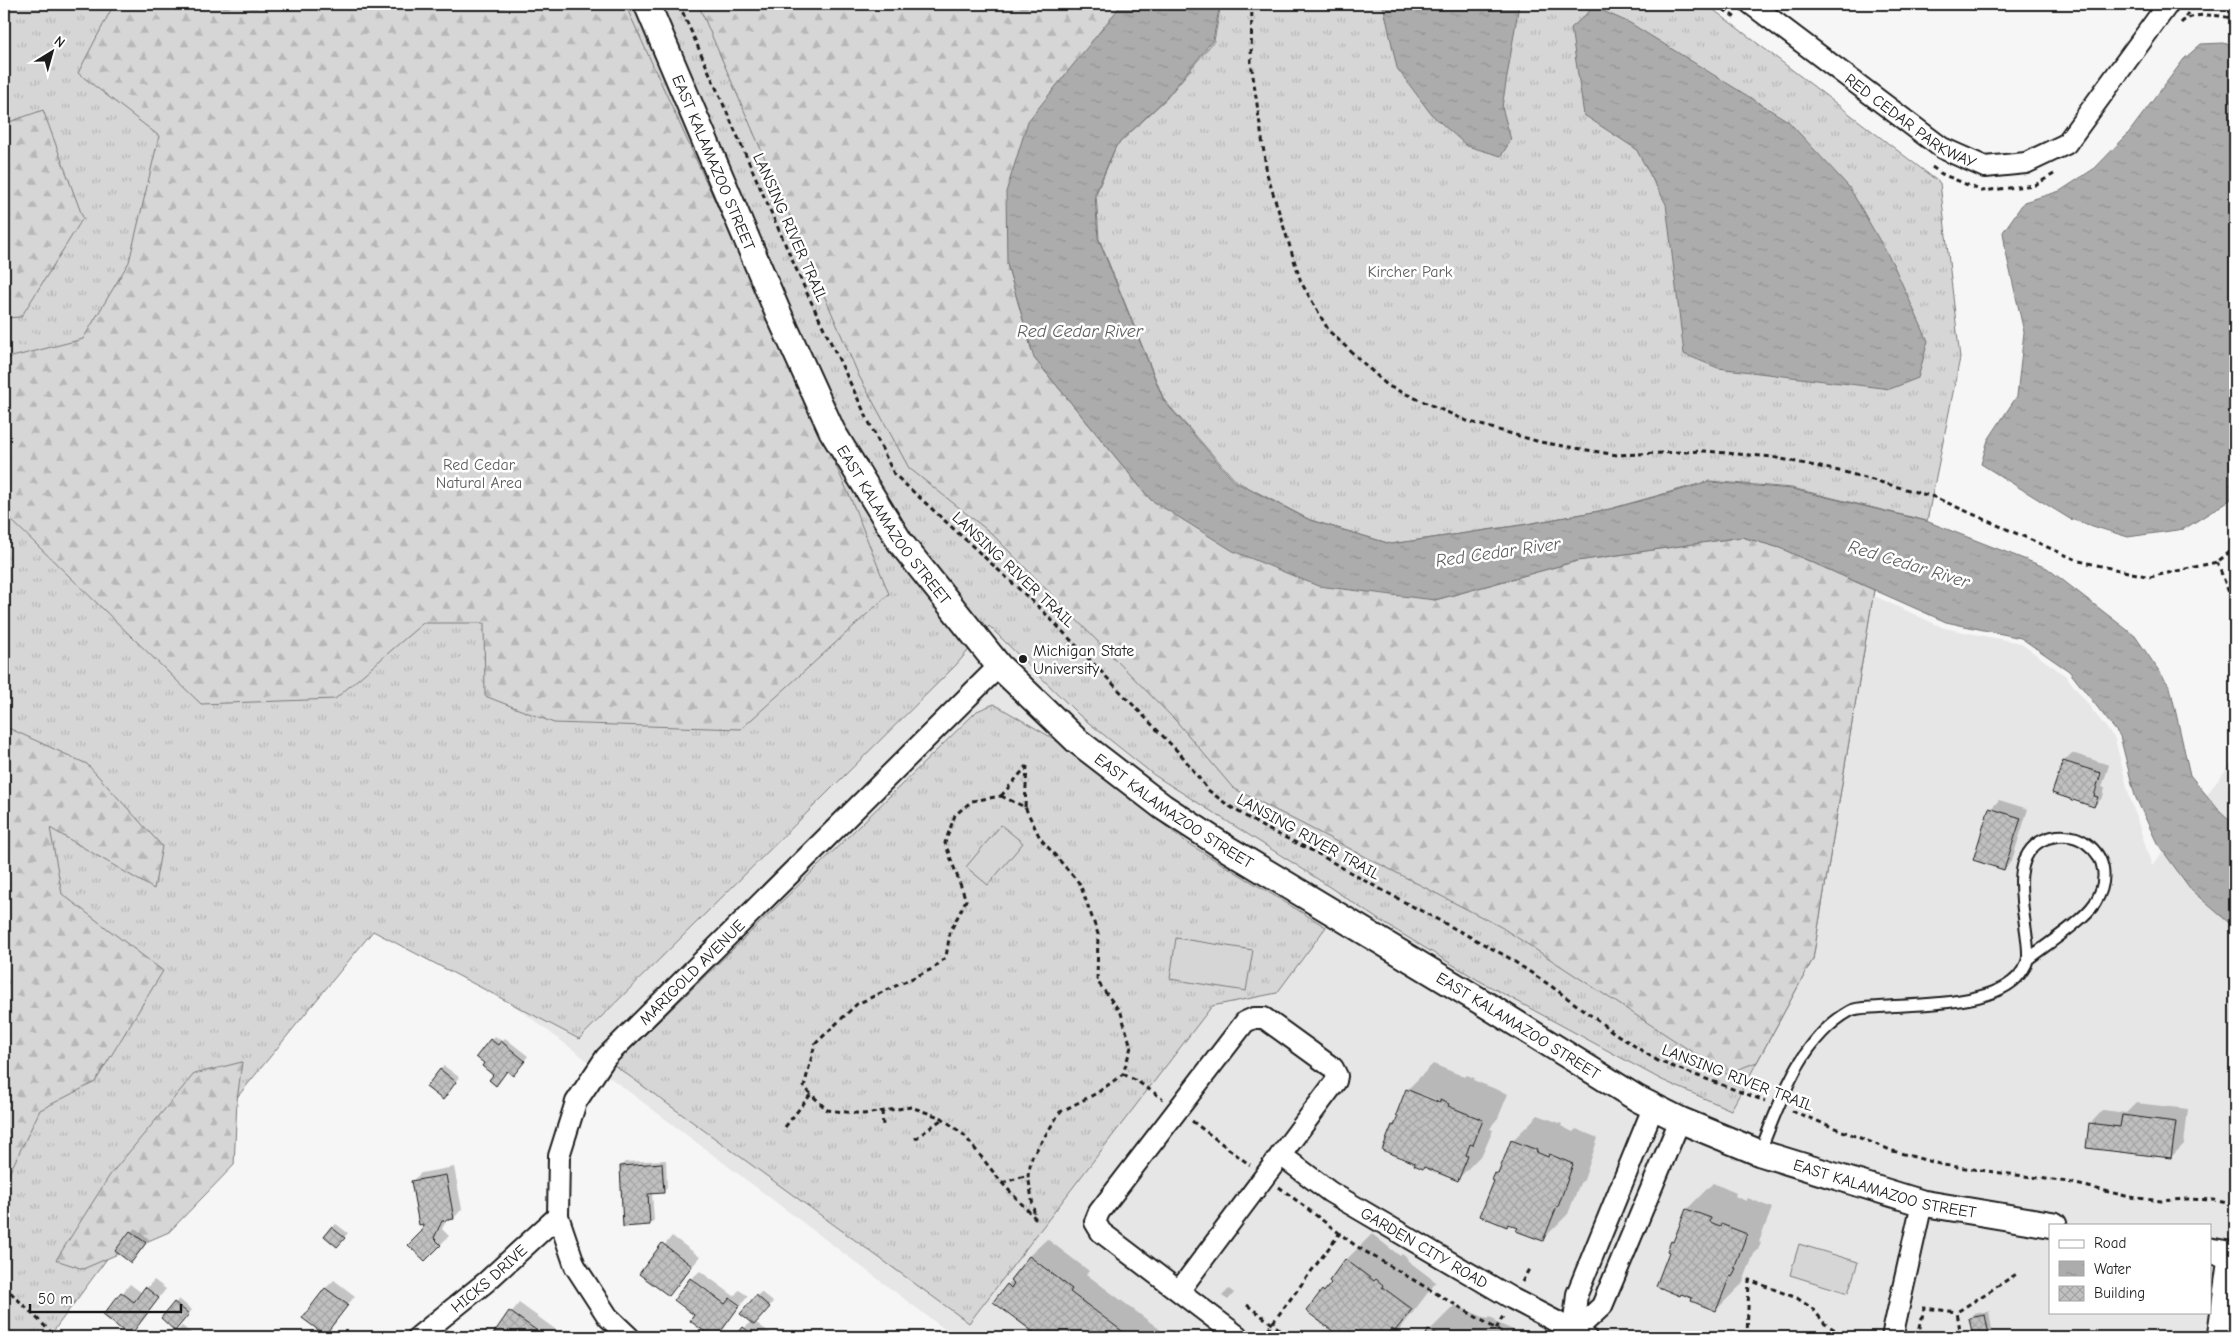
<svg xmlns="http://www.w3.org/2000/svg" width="2239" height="1341" viewBox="0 0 2239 1341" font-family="'Comic Neue',sans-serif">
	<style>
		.built { fill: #e6e6e6; fill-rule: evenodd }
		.grass { fill: url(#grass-tufts); stroke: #797979 }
		.forest { fill: url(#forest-firs); stroke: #797979 }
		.pitch { fill: #d6d6d6; stroke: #797979 }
		.water { fill: url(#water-ripples); stroke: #727272 }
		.shadow { fill: #0003; fill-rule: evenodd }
		.building { fill: url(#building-cross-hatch); stroke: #1c1c1c }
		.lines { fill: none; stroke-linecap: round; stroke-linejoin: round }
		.service-casing { stroke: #1c1c1c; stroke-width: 14 }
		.minor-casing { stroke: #1c1c1c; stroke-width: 24 }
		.tertiary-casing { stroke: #1c1c1c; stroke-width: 29 }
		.path { stroke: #1c1c1c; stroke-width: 3; stroke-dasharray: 5 4; stroke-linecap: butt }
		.service { stroke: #fff; stroke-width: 10 }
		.minor { stroke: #fff; stroke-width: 20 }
		.tertiary { stroke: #fff; stroke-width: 25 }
		.poi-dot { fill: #1c1c1c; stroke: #fff; stroke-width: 2 }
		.labels { text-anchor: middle; stroke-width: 5; stroke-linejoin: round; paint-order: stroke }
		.street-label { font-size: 16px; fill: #1c1c1c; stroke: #fff }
		.park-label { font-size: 16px; fill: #5d5d5d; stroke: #fff }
		.poi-label { font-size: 16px; fill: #1c1c1c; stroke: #fff; text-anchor: start }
		.water-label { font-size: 18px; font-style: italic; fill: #5d5d5d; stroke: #fff }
	</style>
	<defs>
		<pattern id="grass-tufts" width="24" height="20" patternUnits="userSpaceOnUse" patternTransform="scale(1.25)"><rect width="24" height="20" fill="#d6d6d6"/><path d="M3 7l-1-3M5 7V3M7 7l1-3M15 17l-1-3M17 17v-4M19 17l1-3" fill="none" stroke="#b7b7b7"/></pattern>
		<pattern id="forest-firs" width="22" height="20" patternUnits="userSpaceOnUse" patternTransform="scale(1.25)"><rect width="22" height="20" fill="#d6d6d6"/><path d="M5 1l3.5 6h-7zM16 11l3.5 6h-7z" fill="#b7b7b7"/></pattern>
		<pattern id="water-ripples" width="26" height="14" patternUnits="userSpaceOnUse" patternTransform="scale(1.25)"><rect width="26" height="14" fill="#acacac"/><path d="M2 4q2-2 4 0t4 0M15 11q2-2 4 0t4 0" fill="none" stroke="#939393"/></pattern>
		<pattern id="building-cross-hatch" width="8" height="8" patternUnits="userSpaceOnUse" patternTransform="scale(1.25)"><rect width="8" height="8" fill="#c0c0c0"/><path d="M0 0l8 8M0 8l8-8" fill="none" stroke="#a4a4a4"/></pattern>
	</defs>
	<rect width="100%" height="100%" fill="#f6f6f6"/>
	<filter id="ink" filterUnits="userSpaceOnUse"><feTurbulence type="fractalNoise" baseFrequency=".02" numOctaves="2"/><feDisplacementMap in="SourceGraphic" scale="10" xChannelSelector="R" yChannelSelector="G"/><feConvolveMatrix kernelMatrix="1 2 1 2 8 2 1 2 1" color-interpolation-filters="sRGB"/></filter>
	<g filter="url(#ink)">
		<!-- built -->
		<path class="built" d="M4,4L1022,119L1231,555L1868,593L1944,628L2020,643L2066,676L2115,739L2130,798L2152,866L2235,758V1337H955L366,894L4,1337ZM2050,1225H2210V1312H2050Z"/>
		<!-- grass -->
		<g class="grass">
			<path d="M4,4H1122L1028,121L1233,551L1874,590L1813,959L1731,1110L1662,1080L1478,980L1379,920L1301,868L1154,775L1079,715L989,626L956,665L579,1039L373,931L126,1233L49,1337H4Z"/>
			<path d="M1221,4H1706L1940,183L1960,358L1927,521L1792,488L1709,481L1610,509L1521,525L1391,544L1310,520L1236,481L1164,400L1099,239L1096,194L1116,146L1166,99L1214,41Z"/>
			<path d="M994,704L1054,739L1189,844L1326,927L1277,993L1212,1006L969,1323L614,1065L977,711Z"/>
		</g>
		<!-- forest -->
		<g class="forest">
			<path d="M114,4H625L851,499L889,594L741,729L554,723L485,696L484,623H423L335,699L201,704L4,513V359L83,339L129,262L159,136L78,73Z"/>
			<path d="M698,4H1122L1007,264L1034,358L1151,500L1435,600L1577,561L1742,537L1780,548L1874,590L1813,959L1757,1062L1726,1074L1501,927L1233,788L1177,722L991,533L909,468L859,376Z"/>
			<path d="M43,110L83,218L21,317L4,318V124Z"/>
			<path d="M4,726L87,764L162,846L154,889L50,828L62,894L163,971L95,1082L40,1110L4,1184Z"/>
			<path d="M242,1062L237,1101L234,1165L169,1232L83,1269L56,1260L110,1175L194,1074Z"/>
		</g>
		<!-- pitch -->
		<g class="pitch">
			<path d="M1001,825L1023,843L988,885L966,867Z"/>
			<path d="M1176,938L1253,950L1246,991L1170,979Z"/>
			<path d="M1799,1244L1858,1262L1848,1293L1790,1275Z"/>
		</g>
		<!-- water -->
		<g class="water">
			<path d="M1122,4H1220L1213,40L1166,98L1116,146L1095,194L1098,238L1164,401L1235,482L1310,520L1391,544L1522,525L1610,509L1710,482L1792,489L1926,521L2047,568L2135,636L2170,687L2190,775L2217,808L2235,825V928L2192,891L2157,843L2135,796L2120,736L2069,671L2021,638L1946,622L1780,548L1742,537L1577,561L1435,600L1318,586L1233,551L1151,500L1034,358L1007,264L1006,192L1028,121Z"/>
			<path d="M1383,4H1519L1502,107L1511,140L1501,156L1467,146L1431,114L1397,68Z"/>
			<path d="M1594,7L1630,23L1788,121L1849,187L1893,264L1928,341L1918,378L1890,389L1718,368L1684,354L1666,204L1636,149L1584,115L1571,28Z"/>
			<path d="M2224,43L2235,47V493L2230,500L2184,529L2128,537L2070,519L1981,464L1988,440L2017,396L2024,332L2006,253L2003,232L2024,202L2060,191L2095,168L2127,135L2184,59L2201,44Z"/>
		</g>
		<!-- shadow -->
		<g class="shadow">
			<path d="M2072,753L2109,765L2102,787L2105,788L2103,797L2094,806L2064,761Z"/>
			<path d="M1999,800L2028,809L2012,860L2004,869L1991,809Z"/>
			<path d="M495,1036L502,1041L505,1038L528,1056L517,1071L508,1070L495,1074L486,1063L478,1057Z"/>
			<path d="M1433,1064L1465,1077L1467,1075L1474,1078L1473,1080L1508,1094L1498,1118L1493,1124L1490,1129L1493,1130L1483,1153L1458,1179L1416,1164V1163L1384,1149L1393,1125L1397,1121L1407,1090ZM1421,1094L1446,1104L1445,1106L1421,1096Z"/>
			<path d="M444,1066L459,1077L446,1094L440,1070Z"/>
			<path d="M2136,1103L2188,1109L2184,1144L2171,1157L2090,1124L2103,1110L2126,1113Z"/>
			<path d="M1538,1115L1562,1124L1561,1126L1573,1132L1576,1129L1598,1138L1584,1180L1580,1183L1568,1214L1542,1240L1519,1227L1496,1181V1174L1501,1170L1512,1141Z"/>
			<path d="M666,1160L667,1188L663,1192L652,1193L654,1220L650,1224L621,1166L625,1162Z"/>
			<path d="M454,1167L462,1209L454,1218L447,1219L442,1229L449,1236L425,1260L423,1232L425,1223L412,1181L421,1173Z"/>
			<path d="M1713,1183L1736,1193L1735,1196L1746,1201L1748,1198L1772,1208L1759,1242L1761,1243L1758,1250L1754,1254L1742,1284L1716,1310L1693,1297L1671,1251L1672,1242L1676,1237L1687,1209Z"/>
			<path d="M336,1224L348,1233L341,1241L332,1228Z"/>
			<path d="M135,1228L149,1239L135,1257L131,1232Z"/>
			<path d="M1372,1234L1400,1256L1402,1254L1408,1259L1407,1260L1436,1282L1394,1337H1338L1335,1335L1337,1333L1323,1291L1332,1282L1331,1281L1346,1260Z"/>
			<path d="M672,1236L700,1257L669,1295L641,1274Z"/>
			<path d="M1047,1239L1089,1271L1086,1274L1170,1337H1042L995,1302L1029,1256Z"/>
			<path d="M700,1271L734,1296L739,1290L748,1296L716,1337L691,1321L696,1315L691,1279Z"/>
			<path d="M154,1280L166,1289L130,1334L104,1315L130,1284L142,1293Z"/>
			<path d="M334,1280L355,1296L325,1333V1289Z"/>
			<path d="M1229,1289L1234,1293L1228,1300L1222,1296Z"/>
			<path d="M761,1292L773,1302L755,1322L776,1337H737L751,1321L757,1296Z"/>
			<path d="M179,1299L192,1310L179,1325L162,1318Z"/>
			<path d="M519,1303L555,1329L549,1337H492Z"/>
			<path d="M1455,1305L1488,1319L1490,1317L1496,1320L1495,1322L1529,1337H1427L1429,1331Z"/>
			<path d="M1989,1311L1992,1330L1988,1334L1970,1318L1974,1314Z"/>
			<path d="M182,1326L196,1337H172Z"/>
		</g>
		<!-- building -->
		<g class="building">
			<path d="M2063,761L2101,773L2094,796L2098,797L2094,807L2052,793Z"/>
			<path d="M1989,808L2021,818L2004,870L1973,860Z"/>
			<path d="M490,1039L498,1045L501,1041L525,1061L513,1076L507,1071L496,1086L489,1080L493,1075L482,1066L484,1063L476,1057Z"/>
			<path d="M440,1069L456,1082L443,1100L426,1087Z"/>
			<path d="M1406,1089L1440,1103V1100L1449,1104L1448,1106L1483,1120L1473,1145L1470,1144L1466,1155L1468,1156L1458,1181L1424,1167L1423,1169L1414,1165L1415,1163L1382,1150L1392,1125L1394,1126L1398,1116L1396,1115Z"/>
			<path d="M2122,1115L2176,1122L2171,1158L2086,1148L2089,1123L2120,1127Z"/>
			<path d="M1511,1140L1537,1150L1536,1152L1548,1157L1549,1154L1573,1164L1558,1207L1557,1206L1543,1241L1516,1231L1518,1228L1508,1224L1507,1227L1480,1216L1494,1181L1492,1180L1495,1173L1498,1174Z"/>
			<path d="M662,1163L664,1193L648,1194L650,1225L623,1227L620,1166Z"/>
			<path d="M446,1175L454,1219L442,1221L434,1238L441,1245L425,1261L408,1245L422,1231L423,1224L419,1225L411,1181Z"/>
			<path d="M1686,1209L1711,1218L1710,1222L1720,1226L1721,1224L1747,1234L1734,1268H1736L1732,1277L1730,1276L1716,1311L1691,1301L1692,1298L1681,1294L1680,1296L1656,1286L1669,1252L1667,1251L1671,1241L1673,1242Z"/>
			<path d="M331,1227L345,1238L337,1247L324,1236Z"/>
			<path d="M130,1231L146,1243L131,1263L115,1251Z"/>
			<path d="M662,1243L692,1266L669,1296L639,1274Z"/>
			<path d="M1029,1256L1072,1289L1070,1292L1130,1337H1040L993,1302L1007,1284L1011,1288L1014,1283L1010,1280Z"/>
			<path d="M1345,1259L1374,1281L1376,1279L1383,1285L1382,1287L1412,1309L1395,1331L1392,1329L1386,1337H1336L1334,1335L1335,1333L1306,1311L1322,1290L1324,1292L1331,1283L1329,1281Z"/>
			<path d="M690,1278L725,1304L730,1298L740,1305L717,1337H712L690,1321L694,1315L674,1300Z"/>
			<path d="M145,1287L159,1298L130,1336L103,1315L121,1292L134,1302Z"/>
			<path d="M325,1288L348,1305L325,1335L302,1318Z"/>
			<path d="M756,1295L770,1307L754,1325L740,1314Z"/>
			<path d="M174,1302L189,1314L175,1331L161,1318Z"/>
			<path d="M509,1311L546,1337H491Z"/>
			<path d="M1985,1315L1989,1335L1973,1337L1969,1318Z"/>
			<path d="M743,1327L756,1337H735Z"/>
			<path d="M1428,1330L1445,1337H1425Z"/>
		</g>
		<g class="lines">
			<defs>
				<path id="service" d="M1760,1152C1780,1102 1800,1039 1850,1011C1857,1007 1871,1008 1880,1007C1917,1004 1996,1006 2020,974C2023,970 2028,962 2028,957C2030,926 2003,859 2043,840C2056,834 2074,834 2086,843C2107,858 2108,882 2095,903C2083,921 2046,945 2028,959"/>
				<g id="minor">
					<path id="s1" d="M1751,4L1942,148L1985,167L2026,163L2066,144L2168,4"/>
					<path id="s2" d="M1281,1155L1330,1192L1513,1299L1586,1337"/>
					<path d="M1179,1291L1336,1081L1337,1076L1333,1068L1264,1018H1254L1245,1022L1099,1212L1095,1222L1101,1232L1239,1337"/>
					<path d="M1573,1331L1577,1294L1653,1108"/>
					<path d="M1574,1332L1602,1306L1680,1120"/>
					<path id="s3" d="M418,1337L486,1282L558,1216"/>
					<path id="s4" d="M629,1337L608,1317L575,1266L558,1216L559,1156L576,1102L606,1057L999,666"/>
					<path d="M1892,1337L1922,1203"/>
					<path d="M2220,1337L2218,1334L2229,1254"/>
				</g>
				<g id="tertiary">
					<path id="s5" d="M647,4L776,308L832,431L900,542L999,666L1076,740L1163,807L1226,848L1485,1004L1638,1099L1680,1120L1760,1153L1922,1203L2054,1225"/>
					<path d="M2210,1251L2235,1255"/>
				</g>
			</defs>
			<!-- service casing -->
			<use href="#service" class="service-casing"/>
			<!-- minor casing -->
			<use href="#minor" class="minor-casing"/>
			<!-- tertiary casing -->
			<use href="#tertiary" class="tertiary-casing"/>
			<!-- path -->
			<g class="path">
				<path d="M679,4L805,289L894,474L1043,611L1183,757L1208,790L1229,806L1263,827L1315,852L1367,882L1506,956L1551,986L1616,1034L1658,1061L1765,1101"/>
				<path d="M1252,4L1251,62L1267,174L1301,282L1329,331L1388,386L1467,421L1540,442L1617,455L1704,451L1772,457L1844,472L1934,497L2079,561L2150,577L2217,562L2235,548"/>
				<path d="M1716,4L1736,18"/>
				<path d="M2185,17L2195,4"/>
				<path d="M2181,23C2192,11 2220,15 2235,19"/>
				<path d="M1932,167L1942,174L1982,191L2035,185L2054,174"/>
				<path d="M2217,562L2235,608"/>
				<path d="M1001,796L1025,807L1040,838L1080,884L1098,934L1097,981L1121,1013L1131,1047L1123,1074L1097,1093L1060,1112L1032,1157L1028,1175L1035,1218L1002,1183L964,1135L942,1118L911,1107L864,1114L827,1110L804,1087L815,1044L857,1004L934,968L946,957L950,932L966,900L945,843L955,815L972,801Z"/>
				<path d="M1001,796L1027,766"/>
				<path d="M1025,807L1027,765"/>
				<path d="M1123,1074L1137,1081L1163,1099"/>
				<path d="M882,1111L883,1126"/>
				<path d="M1792,1111L1893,1151L1943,1165L2068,1182L2130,1197L2161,1201L2186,1199L2214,1200L2235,1205"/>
				<path d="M1192,1121L1250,1165"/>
				<path d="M785,1127L811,1094"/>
				<path d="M915,1139L942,1119"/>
				<path d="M1002,1183L1028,1175"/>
				<path d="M1279,1187L1356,1246L1510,1337"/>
				<path d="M1522,1282L1529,1269"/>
				<path d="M4,1286L56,1337"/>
				<path d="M1247,1305L1290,1337"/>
				<path d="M1496,1329L1503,1316"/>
				<path d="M1262,1337L1340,1233"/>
				<path d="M1747,1337L1749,1280L1797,1298L1813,1309L1825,1324L1848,1337"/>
				<path d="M1918,1337L1924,1308L1957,1312"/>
				<path d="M1961,1337L1957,1312L2018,1273"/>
			</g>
			<!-- service -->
			<use href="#service" class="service"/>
			<!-- minor -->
			<use href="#minor" class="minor"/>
			<!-- tertiary -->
			<use href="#tertiary" class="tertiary"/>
		</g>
	</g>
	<!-- markers -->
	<circle class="poi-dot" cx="1023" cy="659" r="5"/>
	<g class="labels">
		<!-- street labels -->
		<g class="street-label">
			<text dy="6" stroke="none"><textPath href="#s1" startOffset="198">RED CEDAR PARKWAY</textPath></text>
			<text dy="6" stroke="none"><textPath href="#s5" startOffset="172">EAST KALAMAZOO STREET</textPath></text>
			<text transform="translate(791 227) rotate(66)" y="6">LANSING RIVER TRAIL</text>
			<text dy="6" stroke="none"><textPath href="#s5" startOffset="578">EAST KALAMAZOO STREET</textPath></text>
			<text transform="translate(1014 569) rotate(43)" y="6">LANSING RIVER TRAIL</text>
			<text dy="6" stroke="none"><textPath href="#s5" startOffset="982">EAST KALAMAZOO STREET</textPath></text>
			<text transform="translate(1309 836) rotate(29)" y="6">LANSING RIVER TRAIL</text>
			<text dy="6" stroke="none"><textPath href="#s4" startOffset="434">MARIGOLD AVENUE</textPath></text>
			<text dy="6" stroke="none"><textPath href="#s5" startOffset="1388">EAST KALAMAZOO STREET</textPath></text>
			<text transform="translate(1738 1077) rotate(21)" y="6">LANSING RIVER TRAIL</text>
			<text dy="6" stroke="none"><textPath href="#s5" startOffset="1792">EAST KALAMAZOO STREET</textPath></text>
			<text dy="6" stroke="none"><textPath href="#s2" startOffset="171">GARDEN CITY ROAD</textPath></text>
			<text dy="6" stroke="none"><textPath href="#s3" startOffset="92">HICKS DRIVE</textPath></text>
		</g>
		<!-- park labels -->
		<g class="park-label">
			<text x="1410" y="277">Kircher Park</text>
			<text x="479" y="470">Red Cedar<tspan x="479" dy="18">Natural Area</tspan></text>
		</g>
		<!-- poi labels -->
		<g class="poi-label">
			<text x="1033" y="656">Michigan State<tspan x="1033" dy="18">University</tspan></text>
		</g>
		<!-- water labels -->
		<g class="water-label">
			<text x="1080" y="337">Red Cedar River</text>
			<text transform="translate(1498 552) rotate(-8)" y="6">Red Cedar River</text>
			<text transform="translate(1909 564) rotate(17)" y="6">Red Cedar River</text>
		</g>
	</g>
	<!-- margin -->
	<rect width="2239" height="1341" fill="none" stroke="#fff" stroke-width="20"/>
	<rect x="10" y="10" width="2219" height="1321" fill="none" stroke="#1c1c1c" stroke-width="2" filter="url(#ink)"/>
	<!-- legend -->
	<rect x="2049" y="1224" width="162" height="90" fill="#ffffff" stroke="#a4a4a4"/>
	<rect x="2059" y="1240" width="25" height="8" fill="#ffffff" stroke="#a4a4a4"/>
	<text x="2094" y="1248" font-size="15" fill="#1c1c1c">Road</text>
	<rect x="2059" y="1261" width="25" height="15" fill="url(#water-ripples)" stroke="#a4a4a4"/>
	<text x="2094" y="1274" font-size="15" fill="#1c1c1c">Water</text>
	<rect x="2059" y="1286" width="25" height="15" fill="url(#building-cross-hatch)" stroke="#a4a4a4"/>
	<text x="2094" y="1298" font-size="15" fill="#1c1c1c">Building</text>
	<!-- north arrow -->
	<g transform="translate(52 52) rotate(37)" stroke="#ffffff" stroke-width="4" paint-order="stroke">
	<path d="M0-4L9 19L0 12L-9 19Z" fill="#1c1c1c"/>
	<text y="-8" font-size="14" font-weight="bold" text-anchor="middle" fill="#1c1c1c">N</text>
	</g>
	<!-- scale -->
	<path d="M30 1304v8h151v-8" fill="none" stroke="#1c1c1c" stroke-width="2.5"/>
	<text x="38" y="1304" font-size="15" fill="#1c1c1c" stroke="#ffffff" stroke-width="4" paint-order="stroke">50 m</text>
</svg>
